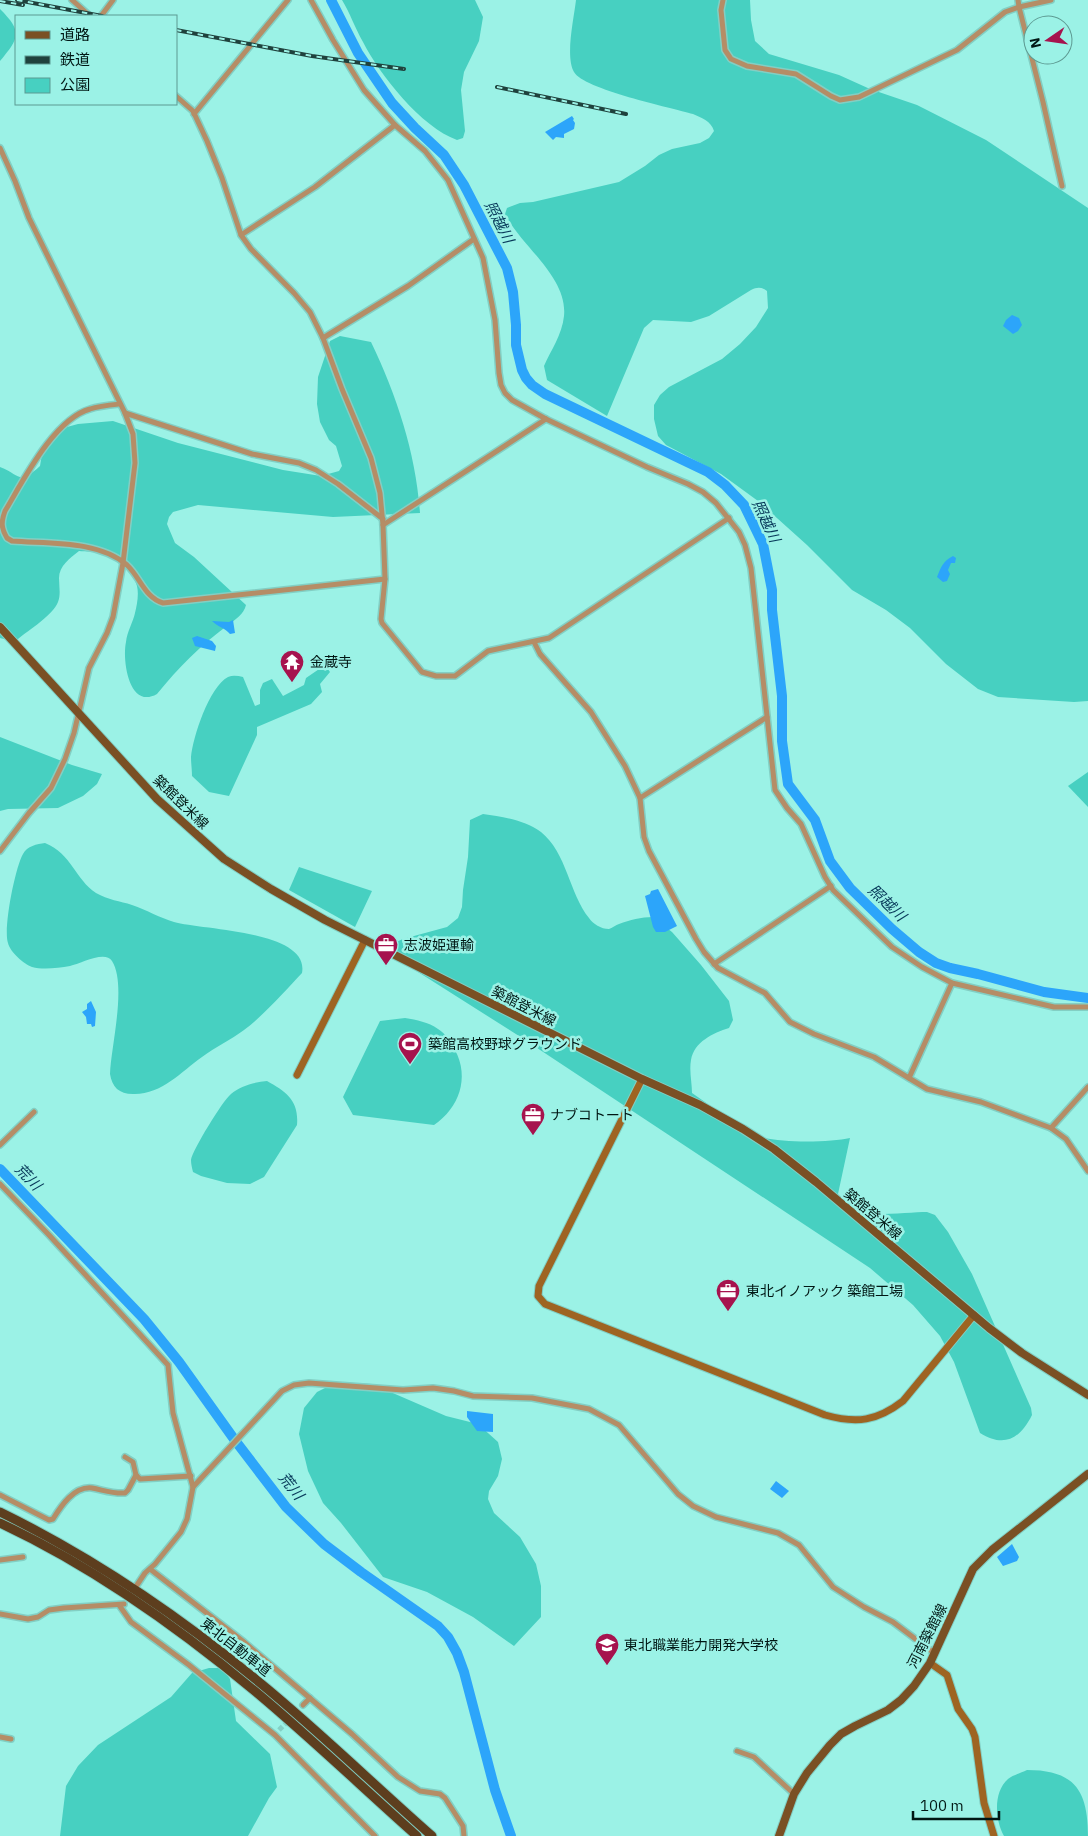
<svg xmlns="http://www.w3.org/2000/svg" width="1088" height="1836" viewBox="0 0 1088 1836" font-family="'IBM Plex Sans','Noto Sans JP',sans-serif">
	<style>
		.green { fill: #47d0c1 }
		.water { fill: #2ca5fa }
		.lines { fill: none; stroke-linecap: round; stroke-linejoin: round }
		.river { stroke: #2ca5fa; stroke-width: 10 }
		.street-tunnel { stroke: #84d1c6; stroke-width: 5; stroke-dasharray: 5 2.5; stroke-linecap: butt }
		.street-casing { stroke: #82cfc4; stroke-width: 8 }
		.secondary-casing { stroke: #82cfc4; stroke-width: 9 }
		.primary-casing { stroke: #82cfc4; stroke-width: 10 }
		.highway-casing { stroke: #82cfc4; stroke-width: 11 }
		.street { stroke: #b58d66; stroke-width: 5 }
		.secondary { stroke: #9e6422; stroke-width: 7 }
		.primary { stroke: #7a5024; stroke-width: 8 }
		.highway { stroke: #5d3e1e; stroke-width: 9 }
		.rail-casing { stroke: #1f423d; stroke-width: 4 }
		.rail { stroke: #9bf2e6; stroke-width: 2; stroke-dasharray: 5.5; stroke-linecap: butt }
		.labels { text-anchor: middle; stroke-width: 5; stroke-linejoin: round; paint-order: stroke }
		.poi-label { font-size: 14px; fill: #001714; stroke: #9bf2e6; text-anchor: start }
		.street-label { font-size: 14px; fill: #001714; stroke: #9bf2e6 }
		.water-label { font-size: 15px; font-style: italic; fill: #073859; stroke: #9bf2e6 }
	</style>
	<rect width="100%" height="100%" fill="#9bf2e6"/>
	<!-- green -->
	<g class="green">
		<path d="M342,0H475L483,17L479,41L464,72L461,90L465,131L463,138L457,140C421,127 380,75 363,42C355,28 350,13 342,0Z"/>
		<path d="M576,0H750L751,20L755,41L769,54L839,75L870,89L917,105L986,140L1088,208V701L1074,702L998,697L978,689L946,664L910,628L886,610L852,590L807,545L758,501L721,474L666,445L658,436L654,419V405L660,395L669,387L722,359L740,344L756,327L768,308L767,291C762,287 757,287 751,290L709,316L691,322L653,320L644,328L607,416L547,380L544,366C551,350 562,335 564,316C568,277 521,246 505,214L507,208L520,203L533,202L619,182L645,166L659,155L672,149L700,143L709,138L714,131C711,121 702,118 693,114C672,108 583,89 574,72C565,57 574,18 576,0Z"/>
		<path d="M0,9C23,32 19,38 0,61Z"/>
		<path d="M340,336L371,342C397,396 416,454 420,513L333,517L198,505L173,512L169,517L167,524L175,543L194,557L246,605C244,614 235,620 228,625C201,645 178,668 157,694C129,710 122,660 126,642C127,632 133,622 135,613C137,605 139,594 137,586C134,572 115,558 102,553C95,551 86,552 79,551C70,558 59,566 59,578C59,586 61,594 58,602C53,615 29,630 18,639L12,641L0,638V467C21,475 18,486 40,466L43,448L51,434L67,427L78,424L113,421L178,443L283,470L321,476L339,471L342,466L336,446L329,440L320,422L317,404L318,377L330,341Z"/>
		<path d="M325,665L330,672L320,684L322,692L311,704L257,727V735L229,796L209,792L192,776C192,770 191,763 191,757C193,737 209,687 228,677C233,675 238,676 243,677L255,706L260,704V690L263,683L272,679L283,696L304,685L306,678Z"/>
		<path d="M0,737L72,765L102,774L97,784L83,796L58,808L8,809L0,811Z"/>
		<path d="M1088,772V807L1068,786Z"/>
		<path d="M483,814C503,817 525,820 541,832C567,853 569,893 589,918C593,924 601,929 609,929C612,928 616,925 619,924C630,920 641,917 653,917L672,932L701,965L729,1001L733,1020L729,1028C713,1033 694,1042 691,1060C689,1070 692,1083 692,1093C709,1104 729,1122 746,1132C767,1144 827,1143 850,1138L838,1194C840,1201 842,1206 848,1210C861,1218 909,1212 927,1212L935,1215L948,1232L972,1274L1031,1408L1032,1415C1020,1439 1004,1448 980,1433L954,1362L940,1336L913,1305L870,1268L519,1036L396,958L392,951L394,943L403,939L447,927L458,918L462,907L463,890L468,857L470,820Z"/>
		<path d="M45,843C72,854 75,879 96,893C108,900 120,901 132,905C147,910 160,918 174,922C201,930 310,930 302,973C286,990 263,1016 244,1030C231,1040 215,1047 202,1057C181,1072 161,1095 133,1094C119,1094 112,1087 110,1074C111,1046 127,985 112,961C105,950 80,964 70,966C58,968 43,970 32,967C24,964 10,952 8,943C3,929 15,868 23,854C27,846 37,844 45,843Z"/>
		<path d="M299,867L372,891L355,927L289,890Z"/>
		<path d="M405,1018C417,1020 428,1022 438,1029C446,1034 451,1042 455,1050C470,1078 459,1108 434,1125L353,1115L343,1097L380,1021Z"/>
		<path d="M267,1081C287,1092 299,1101 297,1125L264,1177L250,1184L227,1183L201,1176L193,1172C192,1168 191,1164 191,1160C192,1151 223,1100 231,1094C240,1086 255,1082 267,1081Z"/>
		<path d="M337,1382L372,1384L446,1416L478,1424L498,1442L502,1459L498,1476L489,1491L488,1499L494,1513L520,1537L536,1564L541,1586V1617L514,1646L473,1617L427,1592L383,1577L341,1523L323,1503L308,1471L299,1434L304,1408L317,1392Z"/>
		<path d="M209,1668H222L230,1679L236,1721L270,1754L277,1787L269,1798L248,1836H60L66,1786L78,1766L98,1745L171,1697L192,1673Z"/>
		<path d="M1027,1770C1075,1770 1088,1791 1088,1836H1004C995,1820 993,1792 1008,1779C1013,1775 1021,1773 1027,1770Z"/>
	</g>
	<!-- water -->
	<g class="water">
		<path d="M572,116L574,119L573,120L575,123L574,129L564,134V138L556,137L553,140L545,132Z"/>
		<path d="M1012,315L1019,318L1022,325L1018,331L1013,334L1003,326L1006,320Z"/>
		<path d="M953,556L956,558L955,563H951L948,570L950,574L947,581L943,582L937,577C941,567 943,561 953,556Z"/>
		<path d="M233,620L235,633L230,634C225,628 218,627 212,621L229,622Z"/>
		<path d="M197,636L212,641L216,646L215,651L195,646L192,638Z"/>
		<path d="M658,889L677,926L665,932H656L653,927L645,896L650,894L651,891Z"/>
		<path d="M91,1001L96,1012L95,1026L92,1027L91,1024H87L86,1017L82,1012L87,1009V1004Z"/>
		<path d="M467,1411L493,1414V1432L477,1431L467,1417Z"/>
		<path d="M776,1481L789,1491L782,1498L770,1489Z"/>
		<path d="M1012,1544L1019,1557L1017,1561L1003,1566L997,1557Z"/>
	</g>
	<g class="lines">
		<!-- river -->
		<g class="river">
			<path d="M331,0L358,53L392,103L415,128L444,155L464,185L507,268L513,292L516,325V345L522,370L526,378L532,385L545,394L708,472L725,485L744,505L763,544L772,590V610L782,696V741L788,784L815,820L830,861L850,888L892,929L919,952L936,963L950,968L978,974L1044,992L1088,998"/>
			<path d="M0,1169L144,1319L179,1362L234,1439L286,1507L324,1544L361,1572L438,1626L448,1637L457,1653L464,1672L495,1790L511,1836"/>
		</g>
		<!-- street-tunnel -->
		<path class="street-tunnel" d="M279,1730L289,1720"/>
		<defs>
			<g id="street">
				<path d="M72,0L90,16"/>
				<path d="M311,0L333,40L364,90L395,125L425,151L448,180L483,258L495,320L499,373L501,385L505,393L512,400L546,419L647,467L688,484L703,492L716,503L739,532L745,545L751,568L775,790L787,808L801,824L825,877L833,890L892,947L922,967L952,983L1054,1007H1088"/>
				<path d="M723,0L721,10L725,50L731,59L747,66L796,74L831,96L840,100L859,97L957,50L1005,12L1019,7L1051,0"/>
				<path d="M1018,0L1019,7L1043,102L1062,186"/>
				<path d="M101,16L113,0"/>
				<path d="M176,96L193,111L207,141L222,178L241,235L251,249L294,293L310,312L323,338L342,389L371,458L380,493L383,525L385,579L381,619L382,623L422,672L436,676H455L488,651L549,638L729,518"/>
				<path d="M194,114L288,0"/>
				<path d="M0,148L15,181L29,218L125,413L133,434L135,463L123,563L113,617L107,633L89,668L74,733L65,759L51,788L29,813L0,851"/>
				<path d="M241,235L315,187L395,125"/>
				<path d="M323,338L408,286L474,239"/>
				<path d="M120,404C110,405 99,406 90,409C54,419 23,481 5,511C1,522 1,528 7,538L12,541C48,544 98,540 127,565C140,577 145,598 163,603L385,579"/>
				<path d="M125,413L252,454L299,463L316,470L338,484L383,519"/>
				<path d="M383,525L546,419"/>
				<path d="M534,642L540,654L591,712L625,766L640,798L644,837L649,851L696,939L704,952L718,968L765,993L790,1022L814,1034L874,1057L927,1089L981,1102L1051,1128L1066,1139L1088,1171"/>
				<path d="M640,798L767,717"/>
				<path d="M714,964L831,886"/>
				<path d="M909,1078L952,983"/>
				<path d="M1051,1128L1088,1087"/>
				<path d="M0,1145L34,1112"/>
				<path d="M0,1184L49,1235L168,1365L173,1413L193,1487L187,1519L181,1532L155,1564L145,1573L137,1585"/>
				<path d="M125,1457L133,1462L136,1475L140,1479L191,1476"/>
				<path d="M193,1487L282,1391L294,1385L309,1383L403,1390L433,1388L454,1391L473,1396L532,1398L589,1409L619,1425L678,1494L693,1506L716,1517L778,1533L799,1545L833,1587L864,1607L893,1622L934,1653"/>
				<path d="M0,1495L49,1520L53,1519C61,1506 74,1486 92,1488C103,1490 113,1494 125,1493L128,1490L136,1475"/>
				<path d="M0,1560L23,1557"/>
				<path d="M150,1569L244,1642L352,1734L398,1777L420,1791L440,1794L445,1798L463,1826L464,1836"/>
				<path d="M119,1605L131,1622L189,1665L275,1735L375,1836"/>
				<path d="M0,1614L28,1619L38,1617L49,1610L64,1608L124,1604"/>
				<path d="M303,1705L310,1698"/>
				<path d="M0,1737L11,1739"/>
				<path d="M737,1751L754,1757L794,1794"/>
			</g>
			<g id="secondary">
				<path d="M297,1075L365,940"/>
				<path d="M642,1079L539,1286L538,1296L545,1304L825,1415C857,1424 877,1421 903,1401L974,1315"/>
				<path d="M930,1663L947,1675L958,1709L972,1729L975,1737L984,1803L994,1836"/>
			</g>
			<g id="primary">
				<path d="M0,627L157,799L224,859L271,889L325,920L642,1079L700,1105L743,1129L774,1149L816,1182L989,1328L1022,1353L1088,1395"/>
				<path d="M779,1836L794,1794L807,1773L830,1745L841,1734L855,1726L888,1710L901,1700L914,1686L930,1663L973,1569L992,1550L1088,1474"/>
			</g>
			<g id="highway">
				<path d="M0,1512C94,1558 179,1616 259,1682C319,1731 374,1785 432,1836"/>
				<path d="M0,1523C92,1566 178,1627 256,1692C311,1738 363,1788 417,1836"/>
			</g>
		</defs>
		<!-- street casing -->
		<use href="#street" class="street-casing"/>
		<!-- secondary casing -->
		<use href="#secondary" class="secondary-casing"/>
		<!-- primary casing -->
		<use href="#primary" class="primary-casing"/>
		<!-- highway casing -->
		<use href="#highway" class="highway-casing"/>
		<!-- street -->
		<use href="#street" class="street"/>
		<!-- secondary -->
		<use href="#secondary" class="secondary"/>
		<!-- primary -->
		<use href="#primary" class="primary"/>
		<!-- highway -->
		<use href="#highway" class="highway"/>
		<defs>
			<g id="rail">
				<path d="M17,0L102,16"/>
				<path d="M0,1L23,5"/>
				<path d="M176,30L312,56L404,69"/>
				<path d="M497,87L626,114"/>
			</g>
		</defs>
		<!-- rail casing -->
		<use href="#rail" class="rail-casing"/>
		<!-- rail -->
		<use href="#rail" class="rail"/>
	</g>
	<!-- icons -->
	<defs>
		<symbol id="temple-pin" viewBox="-11 -11 22 30"><path d="M0 17L-7.5 6A9.5 9.5 0 1 1 7.5 6Z" fill="#a6134e" stroke="#9bf2e6"/><path d="M0-6L5-2H3V0L6.5 2.5H4V6H1.5V3h-3V6H-4V2.5H-6.5L-3 0V-2H-5Z" fill="#fff"/></symbol>
		<symbol id="office-pin" viewBox="-11 -11 22 30"><path d="M0 17L-7.5 6A9.5 9.5 0 1 1 7.5 6Z" fill="#a6134e" stroke="#9bf2e6"/><path d="M-6-3h4V-5.5h4V-3h4V5H-6ZM-1-4.5V-3h2v-1.5ZM-6 0V1H6V0Z" fill="#fff"/></symbol>
		<symbol id="stadium-pin" viewBox="-11 -11 22 30"><path d="M0 17L-7.5 6A9.5 9.5 0 1 1 7.5 6Z" fill="#a6134e" stroke="#9bf2e6"/><path d="M0-5a6.5 5 0 1 0 0 10a6.5 5 0 1 0 0-10ZM-3.5-1.8h7v3.6h-7Z" fill="#fff"/></symbol>
		<symbol id="university-pin" viewBox="-11 -11 22 30"><path d="M0 17L-7.5 6A9.5 9.5 0 1 1 7.5 6Z" fill="#a6134e" stroke="#9bf2e6"/><path d="M0-5L7-2L0 1L-7-2ZM-4 1L0 2.5L4 1V4Q0 6-4 4Z" fill="#fff"/></symbol>
	</defs>
	<g fill-rule="evenodd">
		<use href="#temple-pin" x="278" y="648" width="28" height="38"/>
		<use href="#office-pin" x="372" y="931" width="28" height="38"/>
		<use href="#stadium-pin" x="396" y="1030" width="28" height="38"/>
		<use href="#office-pin" x="519" y="1101" width="28" height="38"/>
		<use href="#office-pin" x="714" y="1277" width="28" height="38"/>
		<use href="#university-pin" x="593" y="1631" width="28" height="38"/>
	</g>
	<g class="labels">
		<!-- poi labels -->
		<g class="poi-label">
			<text x="310" y="667">金蔵寺</text>
			<text x="404" y="950">志波姫運輸</text>
			<text x="428" y="1049">築館高校野球グラウンド</text>
			<text x="550" y="1120">ナブコトート</text>
			<text x="746" y="1296">東北イノアック 築館工場</text>
			<text x="624" y="1650">東北職業能力開発大学校</text>
		</g>
		<!-- street labels -->
		<g class="street-label">
			<text transform="translate(181 802) rotate(44)" y="5">築館登米線</text>
			<text transform="translate(524 1006) rotate(27)" y="5">築館登米線</text>
			<text transform="translate(873 1214) rotate(40)" y="5">築館登米線</text>
			<text transform="translate(927 1636) rotate(-63)" y="5">河南築館線</text>
			<text transform="translate(236 1647) rotate(38)" y="5">東北自動車道</text>
		</g>
		<!-- water labels -->
		<g class="water-label">
			<text transform="translate(499 222) rotate(63)" y="5">照越川</text>
			<text transform="translate(766 521) rotate(65)" y="5">照越川</text>
			<text transform="translate(887 903) rotate(44)" y="5">照越川</text>
			<text transform="translate(28 1177) rotate(46)" y="5">荒川</text>
			<text transform="translate(291 1486) rotate(51)" y="5">荒川</text>
		</g>
	</g>
	<!-- legend -->
	<rect x="15" y="15" width="162" height="90" fill="#9bf2e6" stroke="#5d9a92"/>
	<rect x="25" y="31" width="25" height="8" fill="#7a5024" stroke="#5d9a92"/>
	<text x="60" y="40" font-size="15" fill="#001714">道路</text>
	<rect x="25" y="56" width="25" height="8" fill="#1f423d" stroke="#5d9a92"/>
	<text x="60" y="65" font-size="15" fill="#001714">鉄道</text>
	<rect x="25" y="78" width="25" height="15" fill="#47d0c1" stroke="#5d9a92"/>
	<text x="60" y="90" font-size="15" fill="#001714">公園</text>
	<!-- north arrow -->
	<g transform="translate(1048 40) rotate(257)"><circle r="24" fill="#9bf2e6" stroke="#5d9a92"/>
	<path d="M0-4L9 19L0 12L-9 19Z" fill="#a6134e"/>
	<text y="-8" font-size="14" font-weight="bold" text-anchor="middle" fill="#001714">N</text>
	</g>
	<!-- scale -->
	<path d="M913 1811v8h86v-8" fill="none" stroke="#001714" stroke-width="2.5"/>
	<text x="920" y="1811" font-size="15" fill="#001714" stroke="#9bf2e6" stroke-width="4" paint-order="stroke">100 m</text>
</svg>
